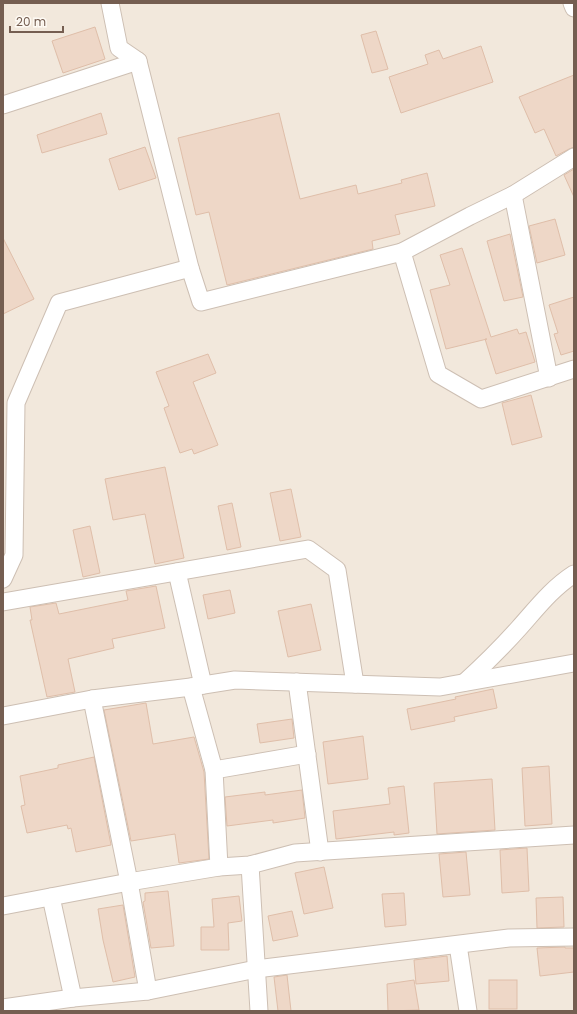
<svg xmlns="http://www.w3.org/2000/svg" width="577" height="1014" viewBox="0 0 577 1014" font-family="Poppins,sans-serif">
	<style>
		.residential { fill: #f2e8dc }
		.building { fill: #eed7c7; stroke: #dfbea9 }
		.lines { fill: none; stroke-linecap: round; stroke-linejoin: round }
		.street-casing { stroke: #cdbfb3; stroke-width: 19 }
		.street { stroke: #fff; stroke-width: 17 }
	</style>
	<rect width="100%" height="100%" fill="#fbf6ed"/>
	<!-- residential -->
	<rect class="residential" x="3" y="3" width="571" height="1008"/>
	<!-- building -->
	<g class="building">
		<path d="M95,27L105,59L63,73L52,41Z"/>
		<path d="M376,31L388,69L372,73L361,35Z"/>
		<path d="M481,46L493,82L401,113L389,77L428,64L425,55L439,50L443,59Z"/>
		<path d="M574,75V147L569,149L556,156L544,129L535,133L519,97Z"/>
		<path d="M101,113L107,134L42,153L37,135Z"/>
		<path d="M279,113L300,199L356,185L358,194L402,183L401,180L427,173L435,206L395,215L400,234L372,241L373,249L227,285L209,212L196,215L178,138Z"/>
		<path d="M145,147L156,178L119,190L109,159Z"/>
		<path d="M574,169V197L564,175Z"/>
		<path d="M555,219L565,255L537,263L529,226Z"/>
		<path d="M510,234L523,297L504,301L487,241Z"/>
		<path d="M3,238L34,299L3,314Z"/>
		<path d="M462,248L491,337L517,329L519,334L526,332L535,362L496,374L485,339H487L446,349L430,290L450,285L440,255Z"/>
		<path d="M574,297V351L561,355L554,334L558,333L549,305Z"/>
		<path d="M208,354L216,373L193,382L218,445L194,454L192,449L180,453L164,408L169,406L156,372Z"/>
		<path d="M531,395L542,437L512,445L502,403Z"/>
		<path d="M165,467L184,558L155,564L145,514L113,520L105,479Z"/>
		<path d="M291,489L301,537L280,541L270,493Z"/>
		<path d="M232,503L241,547L227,550L218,506Z"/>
		<path d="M90,526L100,573L83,577L73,530Z"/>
		<path d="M156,586L165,628L112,639L114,648L68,659L75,692L47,697L30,620H32L30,607L56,603L59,614L128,600L126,591Z"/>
		<path d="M230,590L235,613L208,619L203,595Z"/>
		<path d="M311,604L321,650L288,657L278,611Z"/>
		<path d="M493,689L497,708L454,717L455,721L411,730L407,709L456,699L455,697Z"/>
		<path d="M146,703L153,744L194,737L204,772L209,859L179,863L175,834L131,841L104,710Z"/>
		<path d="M292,719L294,738L260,743L257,724Z"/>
		<path d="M363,736L368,779L328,784L323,742Z"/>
		<path d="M94,757L111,845L76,852L71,828L68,829L67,825L27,833L21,806L25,805L20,776L58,768V765Z"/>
		<path d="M549,766L552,824L525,826L522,768Z"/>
		<path d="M492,779L495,830L437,834L434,783Z"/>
		<path d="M404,786L409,833L394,835V832L336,839L333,811L390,804L388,788Z"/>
		<path d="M302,790L305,818L273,823V820L227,826L225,797L265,792V795Z"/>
		<path d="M527,848L529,891L502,893L500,850Z"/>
		<path d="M466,852L470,895L443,897L439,854Z"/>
		<path d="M324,867L333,908L304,914L295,873Z"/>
		<path d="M168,891L174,946L151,948L143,902L145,901V893Z"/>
		<path d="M404,893L406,925L385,927L382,894Z"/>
		<path d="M239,896L242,921L228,923L229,950H201V927H214L212,899Z"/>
		<path d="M563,897L564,927L537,928L536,898Z"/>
		<path d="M123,905L135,977L113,982L103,940L98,909Z"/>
		<path d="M292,911L298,936L273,941L268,916Z"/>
		<path d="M565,947V948H574V972L540,976L537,948Z"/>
		<path d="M447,956L449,981L416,984L414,960Z"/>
		<path d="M287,975L291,1011H278L274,977Z"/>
		<path d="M414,980L419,1010L388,1011L387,984Z"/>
		<rect x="489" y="980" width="28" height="29"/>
	</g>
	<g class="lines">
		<defs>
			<g id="street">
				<path d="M110,3L119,48L138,61L190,268L201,302L402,252"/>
				<path d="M572,3L574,8"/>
				<path d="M3,105L138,61"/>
				<path d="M574,157L513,195L470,216L402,252L438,374L481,399L574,369"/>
				<path d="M513,195L549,378"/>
				<path d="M177,572L203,685"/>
				<path d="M3,579L14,555L16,403L59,303L190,268"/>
				<path d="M3,602L308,549L337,570L355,684"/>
				<path d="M297,682L320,852"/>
				<path d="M465,682C484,665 502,647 519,628C536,609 552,588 574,574"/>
				<path d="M191,687L214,770L219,867"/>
				<path d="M92,699L129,882L148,991"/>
				<path d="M3,716L92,699L191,687L235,680L440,687L574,663"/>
				<path d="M214,770L307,754"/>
				<path d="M250,865L259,1011"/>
				<path d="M51,897L73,998"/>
				<path d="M3,906L129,882L219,867L250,865L295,853L574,835"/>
				<path d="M458,945L468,1011"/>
				<path d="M3,1008L73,998L148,991L256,969L509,938L574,937"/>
			</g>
		</defs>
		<!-- street casing -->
		<use href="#street" class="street-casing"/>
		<!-- street -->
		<use href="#street" class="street"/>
	</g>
	<!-- border -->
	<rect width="577" height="1014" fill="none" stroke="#755e51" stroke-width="8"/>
	<!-- scale -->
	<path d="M10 26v6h53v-6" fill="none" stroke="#755e51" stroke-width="2"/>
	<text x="16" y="26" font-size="12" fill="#755e51" stroke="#fefaf4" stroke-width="3" paint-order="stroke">20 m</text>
</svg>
